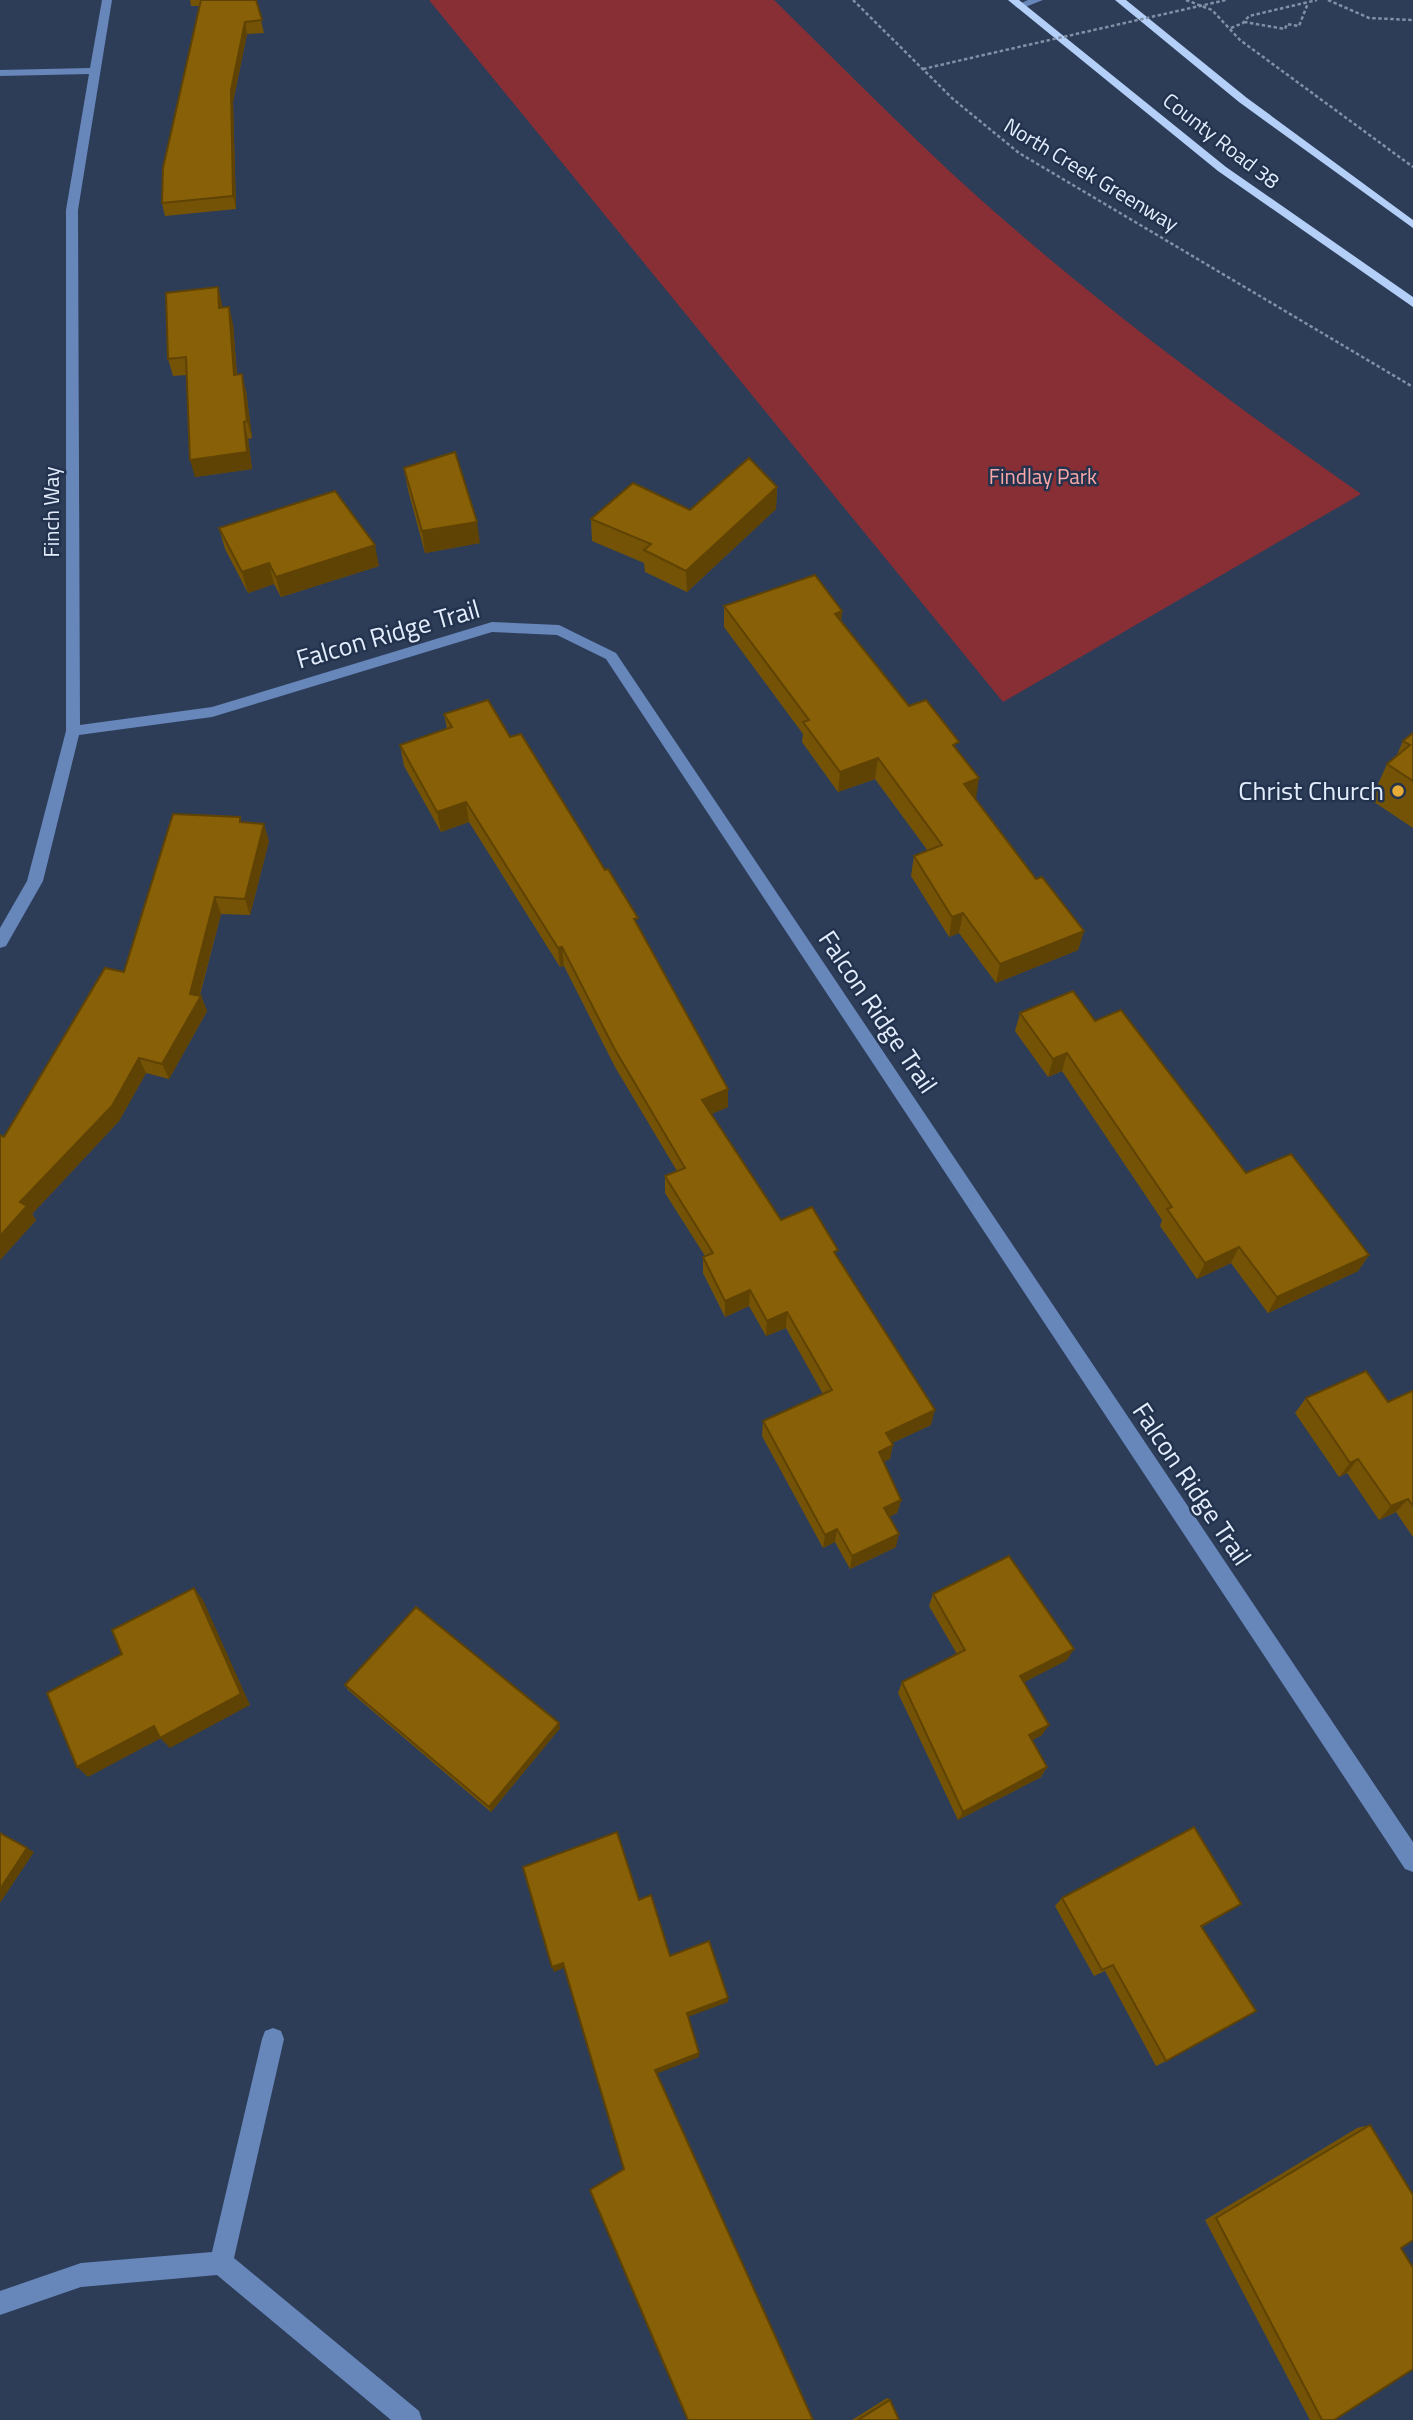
<svg xmlns="http://www.w3.org/2000/svg" width="1413" height="2420" viewBox="0 0 1413 2420" font-family="'Titillium Web',sans-serif">
	<style>
		.green { fill: #872f35 }
		.lines { fill: none; stroke-linecap: round; stroke-linejoin: round }
		.path { stroke: #8290a6; stroke-width: 2.5; stroke-dasharray: 3.5 2.5; stroke-linecap: butt }
		.minor { fill: #6786ba; fill-rule: evenodd }
		.major { fill: #b4cff8; fill-rule: evenodd }
		.path-bridge { stroke: #8290a6; stroke-width: 2.5; stroke-dasharray: 3.5 2.5; stroke-linecap: butt }
		.wall { fill: #755306 }
		.shaded-wall { fill: #5f4305 }
		.building { fill: #886007; stroke: #5f4305; stroke-width: 2 }
		.poi-dot { fill: #e7ac37; stroke: #23334d; stroke-width: 2.5 }
		.labels { text-anchor: middle; stroke-width: 5; stroke-linejoin: round; paint-order: stroke }
		.far-street-label { font-size: 21px; fill: #e3edfe; stroke: #23334d }
		.far-park-label { font-size: 21px; fill: #faa8a8; stroke: #23334d }
		.street-label { font-size: 26px; fill: #e3edfe; stroke: #23334d }
		.poi-label { font-size: 26px; fill: #e3edfe; stroke: #23334d; text-anchor: end }
	</style>
	<rect width="100%" height="100%" fill="#2d3d58"/>
	<!-- green -->
	<path class="green" d="M429,0H774C853,77 929,156 1012,227C1123,323 1241,410 1361,494L1003,702Z"/>
	<g class="lines">
		<!-- path -->
		<g class="path">
			<path d="M853,0L953,99L1019,153L1413,387"/>
			<path d="M1186,0L1212,10L1240,40L1413,167"/>
			<path d="M1328,0L1369,18L1413,20"/>
			<path d="M1244,22L1285,29L1287,24L1299,26L1308,3"/>
			<path d="M1231,28L1243,23L1249,16L1317,0"/>
			<path d="M923,69L988,54"/>
		</g>
		<!-- minor -->
		<g class="minor">
			<path d="M102,0H112L78,210L80,725L212,707L492,622L559,625L616,653L1413,1842V1872L1405,1869L606,659L557,635L492,632L212,717L79,735L43,881L6,946L0,948V928L27,881L66,731V210L89,74L0,76V70L90,68Z"/>
			<path d="M1028,0H1043L1020,9L1015,6Z"/>
			<path d="M273,2028L281,2031L284,2039L234,2258L419,2411L422,2420H391L217,2275L81,2287L0,2315V2291L81,2263L212,2252L262,2039L265,2031Z"/>
		</g>
		<!-- major -->
		<g class="major">
			<path d="M1008,0H1019L1226,167L1413,297V307L1218,171Z"/>
			<path d="M1115,0H1126L1247,98L1413,220V228L1239,102Z"/>
		</g>
		<!-- path-bridge -->
		<path class="path-bridge" d="M988,54L1226,0"/>
	</g>
	<!-- wall -->
	<g class="wall">
		<path d="M190,0H256L264,33L247,34L233,102L236,209L165,216L162,203L200,6H191Z"/>
		<path d="M218,287L222,307L233,324L237,374L246,391L252,438L248,439L252,469L195,477L187,375L173,376L168,359Z"/>
		<path d="M404,468L480,543L425,553L408,490Z"/>
		<path d="M777,487L776,509L687,592L645,572L644,563L592,541L591,519L690,510Z"/>
		<path d="M219,528L379,566L281,597L274,584L248,593L225,549Z"/>
		<path d="M724,606L842,611L841,621L909,706L958,750L976,799H975L1036,879L1084,931L1078,950L996,983L959,933L949,937L911,876L914,856L928,851L875,779L838,792L802,742L803,734L724,627Z"/>
		<path d="M444,714L510,737L638,926L728,1089V1107L711,1114L781,1220L837,1256L931,1425L892,1443L890,1459L883,1462L901,1500L897,1513L889,1517L896,1547L850,1569L835,1542L823,1548L762,1436L763,1421L823,1394L786,1328L766,1336L749,1306L725,1317L703,1273V1257L705,1256L665,1193V1176L677,1171L615,1067L564,966L560,967L469,822L441,832L404,766L400,745L447,729Z"/>
		<path d="M1413,733V828L1371,800L1387,764L1396,757L1403,741Z"/>
		<path d="M242,822L269,841L250,915L221,914L200,995L201,996L207,1011L169,1079L146,1073L119,1121L32,1214L36,1220L0,1260V1135L4,1137Z"/>
		<path d="M1020,1013L1095,1021L1246,1173L1369,1255L1358,1271L1268,1313L1231,1263L1197,1279L1160,1226L1162,1220L1062,1071L1048,1077L1015,1031Z"/>
		<path d="M1413,1393V1537L1396,1512L1379,1520L1347,1473L1339,1477L1295,1413L1306,1398L1388,1402Z"/>
		<path d="M933,1594L1067,1660L1024,1682L1042,1735L1032,1740L1047,1767L1041,1777L958,1820L898,1693L902,1682L957,1654L929,1606Z"/>
		<path d="M345,1685L560,1728L491,1812L348,1690Z"/>
		<path d="M1062,1898L1241,1904L1202,1927L1166,2061L1156,2066L1105,1971L1094,1976L1055,1906Z"/>
		<path d="M1370,2125L1334,2420H1310L1205,2220L1357,2128Z"/>
		<path d="M887,2398L890,2400L899,2420H852Z"/>
	</g>
	<!-- shaded-wall -->
	<g class="shaded-wall">
		<path d="M245,22L247,34L233,102L236,209L233,196L231,90Z"/>
		<path d="M218,287L222,304L224,325L219,308Z"/>
		<path d="M229,307L233,324L238,392L234,375Z"/>
		<path d="M242,374L246,391L252,438L247,421Z"/>
		<path d="M244,422L248,439L252,469L195,477L190,460Z"/>
		<path d="M777,487L776,509L687,592L686,571Z"/>
		<path d="M477,522L480,543L425,553L422,531Z"/>
		<path d="M375,545L379,566L281,597L276,577Z"/>
		<path d="M269,563L274,584L248,593L242,572Z"/>
		<path d="M842,611L840,632L835,614Z"/>
		<path d="M878,758L875,779L838,792L840,772Z"/>
		<path d="M979,778L976,799L960,804L964,784Z"/>
		<path d="M466,802L469,822L441,832L437,812Z"/>
		<path d="M264,824L269,841L250,915L245,899Z"/>
		<path d="M215,897L221,914L198,1000L201,996L207,1011L169,1079L162,1064L190,994Z"/>
		<path d="M963,913L959,933L949,937L952,917Z"/>
		<path d="M1084,931L1078,950L996,983L1000,964Z"/>
		<path d="M562,947L564,966L560,967L558,948Z"/>
		<path d="M1067,1053L1062,1071L1048,1077L1053,1059Z"/>
		<path d="M139,1058L146,1073L119,1121L32,1214L36,1220L0,1260V1236L20,1202Z"/>
		<path d="M728,1089V1107L702,1118V1100Z"/>
		<path d="M1239,1247L1231,1263L1197,1279L1205,1263Z"/>
		<path d="M1369,1255L1358,1271L1268,1313L1277,1297Z"/>
		<path d="M750,1290L749,1306L725,1317V1301Z"/>
		<path d="M787,1312L786,1328L766,1336L767,1321Z"/>
		<path d="M935,1410L931,1425L883,1447L886,1433Z"/>
		<path d="M893,1445L890,1459L876,1466L879,1452Z"/>
		<path d="M1358,1459L1347,1473L1339,1477L1350,1463Z"/>
		<path d="M1408,1499L1396,1512L1379,1520L1391,1506Z"/>
		<path d="M901,1500L897,1513L881,1521L884,1508Z"/>
		<path d="M837,1529L835,1542L823,1548L825,1535Z"/>
		<path d="M899,1534L896,1547L850,1569L852,1556Z"/>
		<path d="M194,1588L203,1600L250,1705L170,1748L160,1738Z"/>
		<path d="M1074,1649L1067,1660L1015,1687L1020,1676Z"/>
		<path d="M559,1723L560,1728L491,1812L489,1807Z"/>
		<path d="M1049,1725L1042,1735L1023,1745L1029,1735Z"/>
		<path d="M154,1726L165,1736L88,1777L77,1767Z"/>
		<path d="M1047,1767L1041,1777L958,1820L963,1812Z"/>
		<path d="M27,1848L34,1852L0,1903V1889Z"/>
		<path d="M1241,1904L1230,1911L1192,1933L1201,1926Z"/>
		<path d="M563,1963L566,1967L554,1972L552,1967Z"/>
		<path d="M728,1998V2002L688,2017L687,2013Z"/>
		<path d="M699,2053V2057L656,2074L655,2070Z"/>
	</g>
	<!-- building -->
	<g class="building">
		<path d="M201,0H256L262,20L245,22L231,90L233,196L162,203L163,168Z"/>
		<path d="M218,287L219,308L229,307L234,375L242,374L247,421L244,422L247,452L190,460L186,357L168,359L166,293Z"/>
		<path d="M455,452L477,522L422,531L404,468Z"/>
		<path d="M749,458L777,487L686,571L644,550L651,544L591,519L633,483L690,510Z"/>
		<path d="M335,491L375,545L276,577L269,563L242,572L219,528Z"/>
		<path d="M815,575L842,611L835,614L909,706L926,700L959,742L953,745L979,778L964,784L1036,879L1042,877L1084,931L1000,964L963,913L952,917L914,856L942,845L878,758L840,772L803,722L809,720L724,606Z"/>
		<path d="M488,700L510,737L521,734L605,870L608,869L638,918L634,919L728,1089L702,1100L781,1220L812,1207L838,1250L834,1252L935,1410L886,1433L893,1445L879,1452L901,1500L884,1508L899,1534L852,1556L837,1529L825,1535L763,1421L832,1390L787,1312L767,1321L750,1290L725,1301L703,1257L713,1253L665,1176L685,1168L614,1048L562,947L558,948L466,802L437,812L400,745L452,727L444,714Z"/>
		<path d="M1413,733V781L1387,764L1410,745L1403,741Z"/>
		<path d="M173,814L240,817V822L264,824L245,899L215,897L190,994L201,996L162,1064L139,1058L112,1106L20,1202L27,1206L0,1236V1135L4,1137L105,968L124,972Z"/>
		<path d="M1073,991L1095,1021L1121,1010L1246,1173L1291,1154L1369,1255L1277,1297L1239,1247L1205,1263L1167,1209L1172,1207L1067,1053L1053,1059L1020,1013Z"/>
		<path d="M1366,1371L1388,1402L1412,1391L1413,1393V1506L1408,1499L1391,1506L1358,1459L1350,1463L1306,1398Z"/>
		<path d="M1009,1556L1074,1649L1020,1676L1049,1725L1029,1735L1047,1767L963,1812L902,1682L965,1650L933,1594Z"/>
		<path d="M194,1588L241,1694L160,1738L154,1726L77,1767L47,1693L122,1654L112,1630Z"/>
		<path d="M416,1607L559,1723L489,1807L345,1685Z"/>
		<path d="M1194,1827L1241,1904L1201,1926L1256,2011L1166,2061L1113,1965L1102,1970L1062,1898Z"/>
		<path d="M617,1832L639,1900L651,1895L670,1956L709,1941L728,1998L687,2013L699,2053L655,2070L813,2420H688L590,2190L624,2169L563,1963L552,1967L523,1867Z"/>
		<path d="M0,1833L27,1848L0,1889Z"/>
		<path d="M1370,2125L1413,2195V2240L1401,2248L1413,2268V2369L1334,2420H1322L1216,2218Z"/>
		<path d="M890,2400L899,2420H858Z"/>
	</g>
	<!-- markers -->
	<circle class="poi-dot" cx="1398" cy="791" r="7"/>
	<g class="labels">
		<!-- far-street labels -->
		<g class="far-street-label">
			<text transform="translate(1221 141) rotate(38)" y="7">County Road 38</text>
			<text transform="translate(1091 175) rotate(31)" y="7">North Creek Greenway</text>
			<text transform="translate(52 512) rotate(-90)" y="7">Finch Way</text>
		</g>
		<!-- far-park labels -->
		<g class="far-park-label">
			<text x="1043" y="484">Findlay Park</text>
		</g>
		<!-- street labels -->
		<g class="street-label">
			<text transform="translate(388 634) rotate(-16)" y="9">Falcon Ridge Trail</text>
			<text transform="translate(878 1012) rotate(56)" y="9">Falcon Ridge Trail</text>
			<text transform="translate(1192 1484) rotate(56)" y="9">Falcon Ridge Trail</text>
		</g>
		<!-- poi labels -->
		<g class="poi-label">
			<text x="1384" y="800">Christ Church</text>
		</g>
	</g>
</svg>
